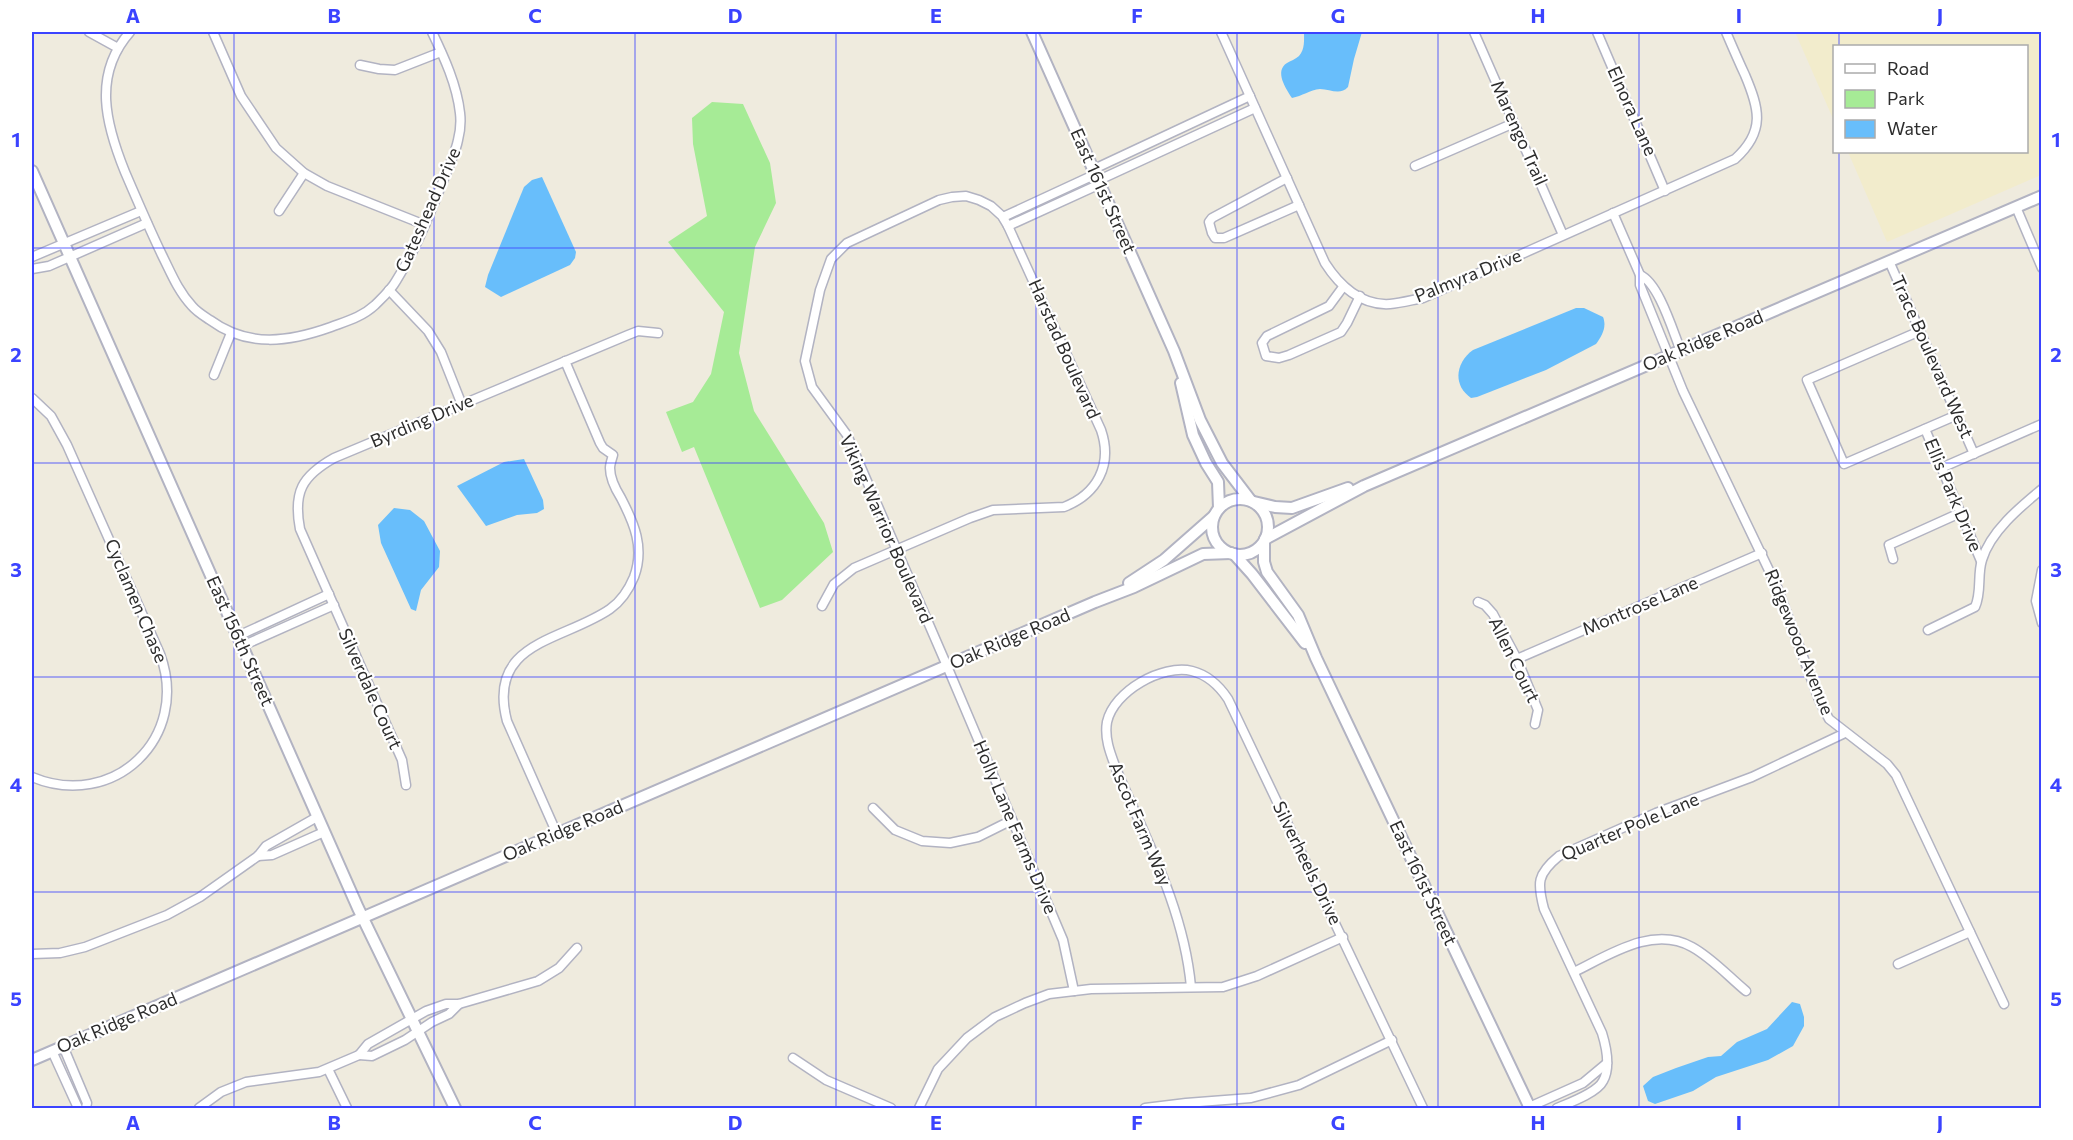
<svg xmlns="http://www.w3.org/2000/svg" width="2073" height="1140" viewBox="0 0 2073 1140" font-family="Commissioner,sans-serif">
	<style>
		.education { fill: #f2eccc }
		.green { fill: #a6eb96 }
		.water { fill: #68befb }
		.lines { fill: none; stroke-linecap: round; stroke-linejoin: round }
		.minor-casing { stroke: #b2b3c2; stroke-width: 11 }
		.tertiary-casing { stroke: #b2b3c2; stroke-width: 14 }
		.minor { stroke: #fff; stroke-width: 8 }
		.tertiary { stroke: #fff; stroke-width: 10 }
		.grid { fill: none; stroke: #3b43ff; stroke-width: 1.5; stroke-opacity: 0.55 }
		.labels { text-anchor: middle; stroke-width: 4.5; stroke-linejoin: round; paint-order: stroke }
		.street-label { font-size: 18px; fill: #2d2d2d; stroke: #fff }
		.neatline { fill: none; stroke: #3b43ff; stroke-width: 2 }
		.grid-label { font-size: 20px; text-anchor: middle; font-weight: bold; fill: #3b43ff }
	</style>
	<rect width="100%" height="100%" fill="#efebde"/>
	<!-- education -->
	<path class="education" d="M1795,32H2041V175L1887,242L1848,152H2026V46H1834V121Z"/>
	<!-- green -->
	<path class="green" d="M712,102L743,104L770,163L776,203L755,247L739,353L754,411L824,523L833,552L782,600L760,608L694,447L682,452L666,412L693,402L711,374L724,312L668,242L707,216L693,144L692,118Z"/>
	<!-- water -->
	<g class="water">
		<path d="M1304,32H1362L1354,59L1348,87C1340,96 1330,89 1320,89C1310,90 1302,96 1292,98C1286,89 1274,71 1287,63C1290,61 1296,59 1299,56C1305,49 1304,40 1304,32Z"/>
		<path d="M542,177L576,252L575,258L570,265L501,297L485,287L488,275L524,187L532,180Z"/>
		<path d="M1576,308H1584L1603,317C1607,327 1602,336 1596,344L1546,370L1477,397L1471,398C1452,385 1456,362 1473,350Z"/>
		<path d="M524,459L543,500L544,509L537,513L517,515L486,526L457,486L504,462Z"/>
		<path d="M394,508L410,510L424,521L440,551L439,567L421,590L416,611L411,609L381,543L378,525Z"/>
		<path d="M1792,1002L1800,1004L1804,1017V1026L1793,1046L1768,1060L1716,1077L1693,1091L1655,1104L1648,1101L1643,1086L1653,1077L1676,1068L1708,1057L1721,1056L1737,1042L1767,1029Z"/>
	</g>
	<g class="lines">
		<defs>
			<g id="minor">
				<path d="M89,32L118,48"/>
				<path d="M130,32C92,75 106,125 125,172C137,200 149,228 162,255C171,273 178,291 192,306C197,312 204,316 210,320C248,348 289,342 331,327C347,321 362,317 375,305C382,298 391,290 396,281C417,248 431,210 446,174C450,163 456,151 458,140C460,132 461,121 460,113C457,85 444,57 432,32"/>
				<path d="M213,32L241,96L276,148L304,173L327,186L425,225"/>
				<path d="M1221,32L1325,263C1339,285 1361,306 1390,304C1401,303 1412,300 1423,298L1735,159C1766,131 1759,108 1745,75C1738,60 1732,46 1726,32"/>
				<path d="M1474,32L1563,235"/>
				<path d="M1597,32L1665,191"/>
				<path d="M360,65L379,69L395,70L441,52"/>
				<path d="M1415,166L1514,123"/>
				<path d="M1094,169L1250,96"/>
				<path d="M1287,178L1212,218L1209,222L1212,233L1215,238H1224L1299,205"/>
				<path d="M1099,180L1255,108"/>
				<path d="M2016,207L2042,268"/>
				<path d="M279,211L304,173"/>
				<path d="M1613,213L1640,275V285L1683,391L1777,587L1820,702L1829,719L1887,764L1896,775L2004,1004"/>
				<path d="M1003,217L1096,174"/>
				<path d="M1008,226L1100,184"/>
				<path d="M32,257L141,211"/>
				<path d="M1889,261L1974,454"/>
				<path d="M32,269L49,266L147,223"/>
				<path d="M1640,275C1659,283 1673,332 1681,351"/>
				<path d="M1343,287L1329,306L1267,336L1262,343L1266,356L1279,358L1289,355L1341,332L1347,323L1360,296"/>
				<path d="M389,290L428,331L441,352L462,405"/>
				<path d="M1920,331L1807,380L1844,464L1957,415"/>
				<path d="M214,375L231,333"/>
				<path d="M32,398L51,416L67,445L160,654C191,738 113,811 32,777"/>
				<path d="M1925,429L1981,561"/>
				<path d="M1941,468L2042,424"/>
				<path d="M1893,559L1889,545L1960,513"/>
				<path d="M2042,570L2036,601L2042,623"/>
				<path d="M1478,602L1485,605L1493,614L1517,659L1538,710L1535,724"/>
				<path d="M822,606L834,584L854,568L970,518L993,510L1064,507C1097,494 1113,465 1101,430L1008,226L1002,216L991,206L979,200L966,196L952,197L939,200L847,243L831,259L820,290L805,361L812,387L847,435L947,666L1063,940L1074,991"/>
				<path d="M1928,630L1975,607C1982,592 1977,575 1982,560C1990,532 2020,507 2042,489"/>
				<path d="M238,636L329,594"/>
				<path d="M242,646L334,605"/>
				<path d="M1517,659L1762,553"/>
				<path d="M406,785L402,760L300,529C293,492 302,476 334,458L628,335L638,331L658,333"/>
				<path d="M873,808L895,830L922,841L950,843L978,837L1012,820"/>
				<path d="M557,834L507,721C486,641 564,641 610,609C620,602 629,589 634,577C645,548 634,523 621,498C616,490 610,478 610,468C610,464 612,459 613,455L603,448L600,443L565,361"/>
				<path d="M258,856L272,855L324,832"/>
				<path d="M32,954L60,953L85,947L167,915L200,897L258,856L266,846L317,817"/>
				<path d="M1898,964L1970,932"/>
				<path d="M1574,972C1609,955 1653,925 1692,947C1712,958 1729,977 1746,991"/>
				<path d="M1191,987C1184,910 1147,841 1117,771C1111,755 1104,739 1107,722C1114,691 1162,664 1192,671C1208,675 1220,687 1228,699L1423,1108"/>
				<path d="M63,1046L87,1103L86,1108"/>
				<path d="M52,1051L78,1108"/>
				<path d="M359,1055L372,1056L405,1040L432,1022L449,1014L459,1004"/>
				<path d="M793,1058L826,1080L891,1108"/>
				<path d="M328,1069L347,1108"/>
				<path d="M199,1108L221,1092L246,1082L319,1072L359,1055L368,1044L426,1011L446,1004H459L538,981L559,968L577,948"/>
				<path d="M919,1108L938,1069L967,1038L995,1017L1025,1003L1049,994L1091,989L1223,987L1257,976L1343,937"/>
				<path d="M1145,1108L1186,1103L1251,1098L1299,1085L1392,1040"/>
				<path d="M1527,1108L1583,1083L1607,1063"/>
				<path d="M1557,1108C1569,1103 1597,1093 1603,1081C1611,1067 1606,1046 1602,1033L1544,909C1537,883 1537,874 1559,856L1656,813L1752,777L1845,733"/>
			</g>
			<g id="tertiary">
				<path d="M1032,32L1174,351L1200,420L1222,463L1251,501"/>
				<path d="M32,171L358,908L455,1108"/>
				<path d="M1181,383L1193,435L1206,463L1218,482L1219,508"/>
				<circle cx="1240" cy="527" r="28"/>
				<path d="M1254,502L1275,507L1292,508L1348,488"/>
				<path d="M1265,539L1364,486L2042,196"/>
				<path d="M1264,542V562L1267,572L1298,615L1316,658L1530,1108"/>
				<path d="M1234,554L1252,574L1305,643"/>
				<path d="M1129,583L1164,560L1214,516"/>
				<path d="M32,1060L1095,602L1134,587L1203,554L1231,553"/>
			</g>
		</defs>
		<!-- minor casing -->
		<use href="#minor" class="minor-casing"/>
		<!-- tertiary casing -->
		<use href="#tertiary" class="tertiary-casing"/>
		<!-- minor -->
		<use href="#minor" class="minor"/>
		<!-- tertiary -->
		<use href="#tertiary" class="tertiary"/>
	</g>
	<!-- grid -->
	<path class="grid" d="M234,32V1108M434,32V1108M635,32V1108M836,32V1108M1036,32V1108M1237,32V1108M1438,32V1108M1639,32V1108M1839,32V46M1839,152V1108M32,248H2042M32,463H2042M32,677H2042M32,892H2042"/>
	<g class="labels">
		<!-- street labels -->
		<g class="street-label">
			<text transform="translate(1632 111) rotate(66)" y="6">Elnora Lane</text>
			<text transform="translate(1519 133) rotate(66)" y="6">Marengo Trail</text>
			<text transform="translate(1103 191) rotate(66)" y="6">East 161st Street</text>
			<text transform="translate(428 210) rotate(-66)" y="6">Gateshead Drive</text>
			<text transform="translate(1468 276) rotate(-22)" y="6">Palmyra Drive</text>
			<text transform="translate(1703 341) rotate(-23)" y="6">Oak Ridge Road</text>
			<text transform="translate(1064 349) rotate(66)" y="6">Harstad Boulevard</text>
			<text transform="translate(1932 357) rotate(66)" y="6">Trace Boulevard West</text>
			<text transform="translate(422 421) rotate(-23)" y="6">Byrding Drive</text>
			<text transform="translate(1953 495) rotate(67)" y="6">Ellis Park Drive</text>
			<text transform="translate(886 529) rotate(66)" y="6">Viking Warrior Boulevard</text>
			<text transform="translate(136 601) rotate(67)" y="6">Cyclamen Chase</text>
			<text transform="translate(1640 606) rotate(-23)" y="6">Montrose Lane</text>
			<text transform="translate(1010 639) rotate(-23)" y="6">Oak Ridge Road</text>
			<text transform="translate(240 641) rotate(66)" y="6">East 156th Street</text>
			<text transform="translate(1799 642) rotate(68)" y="6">Ridgewood Avenue</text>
			<text transform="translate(1514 660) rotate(64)" y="6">Allen Court</text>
			<text transform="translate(370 689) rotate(66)" y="6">Silverdale Court</text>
			<text transform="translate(1140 824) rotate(67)" y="6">Ascot Farm Way</text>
			<text transform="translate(1015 827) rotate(67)" y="6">Holly Lane Farms Drive</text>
			<text transform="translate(1630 827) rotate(-23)" y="6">Quarter Pole Lane</text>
			<text transform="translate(563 831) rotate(-23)" y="6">Oak Ridge Road</text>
			<text transform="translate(1307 863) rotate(64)" y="6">Silverheels Drive</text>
			<text transform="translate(1423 883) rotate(65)" y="6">East 161st Street</text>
			<text transform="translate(117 1023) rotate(-23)" y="6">Oak Ridge Road</text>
		</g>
	</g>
	<!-- border -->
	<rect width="2073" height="1140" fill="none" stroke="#ffffff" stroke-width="66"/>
	<!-- legend -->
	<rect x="1833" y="45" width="195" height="108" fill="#ffffff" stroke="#ababab" stroke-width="1.5"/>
	<rect x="1845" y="64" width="30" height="9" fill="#ffffff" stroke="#ababab" stroke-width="1.5"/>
	<text x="1887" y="75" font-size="18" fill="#2d2d2d">Road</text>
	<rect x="1845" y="90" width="30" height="18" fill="#a6eb96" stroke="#ababab" stroke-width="1.5"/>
	<text x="1887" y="105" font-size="18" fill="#2d2d2d">Park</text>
	<rect x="1845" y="120" width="30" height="18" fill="#68befb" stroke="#ababab" stroke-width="1.5"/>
	<text x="1887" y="135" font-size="18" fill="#2d2d2d">Water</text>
	<rect x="33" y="33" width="2007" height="1074" class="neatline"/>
	<g class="grid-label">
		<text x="133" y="23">A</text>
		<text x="334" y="23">B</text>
		<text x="535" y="23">C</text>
		<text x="735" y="23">D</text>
		<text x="936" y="23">E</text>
		<text x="1137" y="23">F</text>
		<text x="1338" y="23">G</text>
		<text x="1538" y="23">H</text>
		<text x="1739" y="23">I</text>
		<text x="1940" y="23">J</text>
		<text x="16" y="147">1</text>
		<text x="2056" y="147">1</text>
		<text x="16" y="362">2</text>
		<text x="2056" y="362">2</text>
		<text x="16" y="577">3</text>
		<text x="2056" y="577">3</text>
		<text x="16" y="792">4</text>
		<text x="2056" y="792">4</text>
		<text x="16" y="1006">5</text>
		<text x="2056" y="1006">5</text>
		<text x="133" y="1130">A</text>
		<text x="334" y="1130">B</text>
		<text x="535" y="1130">C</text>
		<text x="735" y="1130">D</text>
		<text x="936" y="1130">E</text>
		<text x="1137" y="1130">F</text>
		<text x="1338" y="1130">G</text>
		<text x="1538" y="1130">H</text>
		<text x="1739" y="1130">I</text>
		<text x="1940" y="1130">J</text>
	</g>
</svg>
